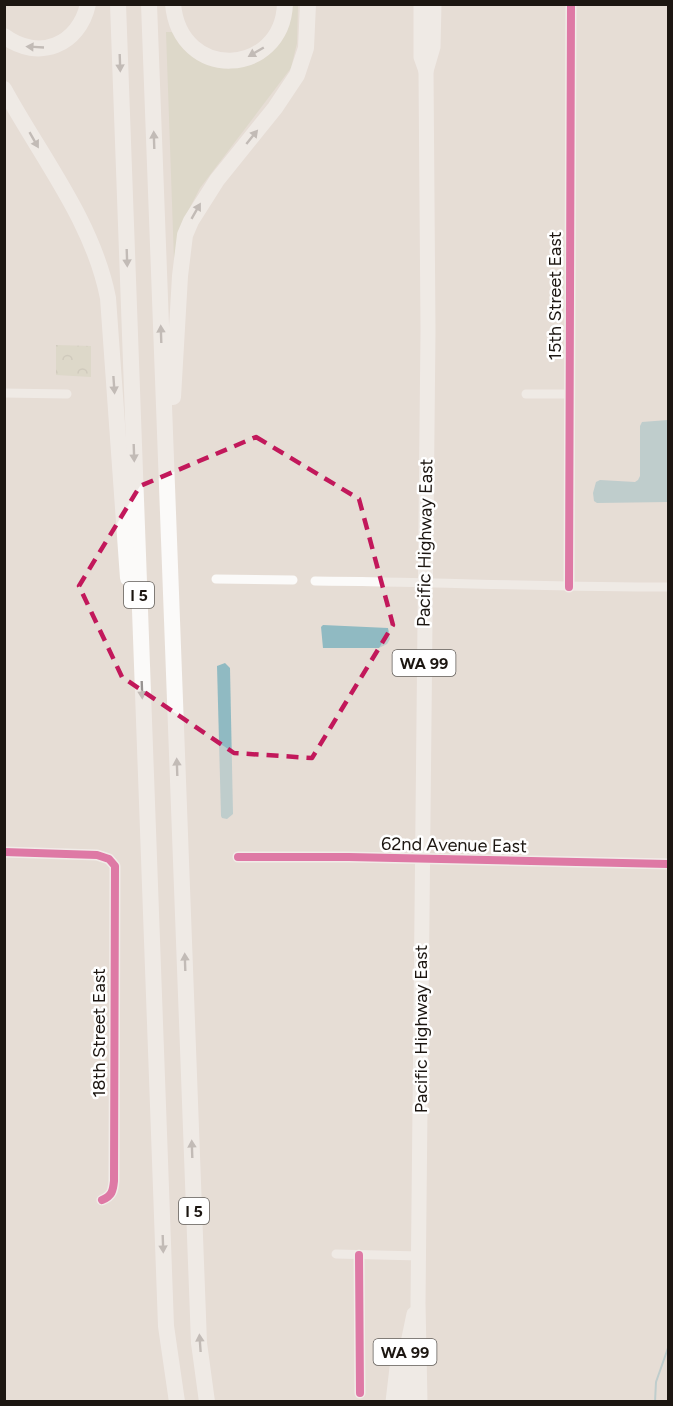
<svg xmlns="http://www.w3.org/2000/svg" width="673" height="1406" viewBox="0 0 673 1406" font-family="Figtree,sans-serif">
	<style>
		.grass { fill: #d3d2ba }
		.forest { fill: url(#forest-crowns) }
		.water { fill: #90bac2 }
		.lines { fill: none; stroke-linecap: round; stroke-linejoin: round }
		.stream { stroke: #90bac2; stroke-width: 2 }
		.street { stroke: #fbfaf9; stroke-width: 9 }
		.primary { stroke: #fbfaf9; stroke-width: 15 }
		.highway { stroke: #fbfaf9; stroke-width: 16 }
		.cycleway-casing { stroke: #fff; stroke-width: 11 }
		.cycleway { stroke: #d6006c; stroke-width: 8 }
		.oneway { fill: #979391 }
		.marked { fill: none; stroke: #c2185b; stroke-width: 4.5; stroke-dasharray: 12 8; stroke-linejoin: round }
		.labels { text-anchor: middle; stroke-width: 5; stroke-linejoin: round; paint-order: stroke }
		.shield { fill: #fff; stroke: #605c58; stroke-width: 1.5 }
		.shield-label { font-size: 16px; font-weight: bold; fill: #1c1611 }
		.street-label { font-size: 18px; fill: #1c1611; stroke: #fff }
	</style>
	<defs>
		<pattern id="forest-crowns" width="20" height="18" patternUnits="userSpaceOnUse" patternTransform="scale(1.5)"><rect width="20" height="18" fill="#d3d2ba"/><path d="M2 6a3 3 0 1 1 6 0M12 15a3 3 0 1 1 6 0" fill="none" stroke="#b5b49f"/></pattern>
	</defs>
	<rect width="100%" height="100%" fill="#e6ddd5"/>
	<!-- grass -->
	<path class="grass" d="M292,5H298L297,43L291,68L200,188L185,217L174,260L166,32H172L221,67L286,33L291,17Z"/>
	<!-- forest -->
	<path class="forest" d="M56,345L91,346V377L56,375Z"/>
	<!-- water -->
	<g class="water">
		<path d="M668,420V502L597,503L594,501L593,493L596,482L600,480L635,482L638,480L640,476V426L642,422Z"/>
		<path d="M323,625L388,628L390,639L387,644L379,648H323L321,627Z"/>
		<path d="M225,663L230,668L233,814L227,819L222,818L221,816L217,666Z"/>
	</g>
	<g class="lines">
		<!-- stream -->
		<path class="stream" d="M655,1402L656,1382L668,1348"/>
		<!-- street -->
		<g class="street">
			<path d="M4,393L67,394"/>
			<path d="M526,394H569"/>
			<path d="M216,579L293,580"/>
			<path d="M315,581C433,582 551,587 668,587"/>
			<path d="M569,587L571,4"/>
			<path d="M4,852L97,855L109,859L115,866L114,1181C113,1191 112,1196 102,1200"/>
			<path d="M238,857H349L668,864"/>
			<path d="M336,1254L420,1256"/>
			<path d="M359,1255L360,1393"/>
		</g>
		<!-- primary -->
		<g class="primary">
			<path d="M421,4V57L426,71"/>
			<path d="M393,1402L397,1368"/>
			<path d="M407,1402L404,1362L414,1314"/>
			<path d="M420,1402L418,1303L428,331L426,71L433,47L434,4"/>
		</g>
		<!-- highway -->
		<g class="highway">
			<path d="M118,4L166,1326L177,1402"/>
			<path d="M149,4L199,1343L207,1402"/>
			<path d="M173,4C180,82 282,77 285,4"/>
			<path d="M4,36C39,62 79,45 88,4"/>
			<path d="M4,89C41,157 93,221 108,298L128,578"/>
			<path d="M173,397L180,276L185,235L191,221L217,180L275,108L297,75L306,48L308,4"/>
		</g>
		<defs>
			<g id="cycleway">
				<path d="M569,587L571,4"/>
				<path d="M4,852L97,855L109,859L115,866L114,1181C113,1191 112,1196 102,1200"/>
				<path d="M238,857H349L668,864"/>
				<path d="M359,1255L360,1393"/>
			</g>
		</defs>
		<!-- cycleway casing -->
		<use href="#cycleway" class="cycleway-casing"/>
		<!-- cycleway -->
		<use href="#cycleway" class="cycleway"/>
	</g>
	<!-- one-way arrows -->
	<defs><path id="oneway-solid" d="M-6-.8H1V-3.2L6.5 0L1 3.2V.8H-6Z" transform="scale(1.5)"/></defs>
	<g class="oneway">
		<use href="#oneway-solid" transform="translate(35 47) rotate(-177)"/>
		<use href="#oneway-solid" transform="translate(256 52) rotate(150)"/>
		<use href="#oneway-solid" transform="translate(120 63) rotate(88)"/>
		<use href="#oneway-solid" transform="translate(252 137) rotate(-51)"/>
		<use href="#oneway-solid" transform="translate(34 140) rotate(60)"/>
		<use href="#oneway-solid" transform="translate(154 140) rotate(-92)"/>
		<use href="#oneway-solid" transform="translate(196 211) rotate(-60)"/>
		<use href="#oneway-solid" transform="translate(127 258) rotate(88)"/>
		<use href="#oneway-solid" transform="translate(161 334) rotate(-92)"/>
		<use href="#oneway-solid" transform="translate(114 385) rotate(86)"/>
		<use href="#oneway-solid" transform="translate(134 453) rotate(88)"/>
		<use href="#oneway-solid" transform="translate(142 690) rotate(88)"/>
		<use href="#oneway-solid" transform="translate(177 767) rotate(-92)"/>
		<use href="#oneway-solid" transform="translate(185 962) rotate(-92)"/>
		<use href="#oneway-solid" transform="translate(192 1149) rotate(-92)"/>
		<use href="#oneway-solid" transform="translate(163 1244) rotate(88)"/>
		<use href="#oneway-solid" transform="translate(200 1343) rotate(-94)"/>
	</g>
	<!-- marked area -->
	<path d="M0 0H673V1406H0ZM256,437L359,499L393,625L312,758L234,753L122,677L79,586L140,486Z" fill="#e6ddd5" fill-opacity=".55" fill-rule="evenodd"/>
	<path class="marked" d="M256,437L359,499L393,625L312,758L234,753L122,677L79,586L140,486Z"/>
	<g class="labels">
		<!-- shield labels -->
		<g class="shield">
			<rect x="124" y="582" width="30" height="26" rx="4.5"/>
			<rect x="392.5" y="650" width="63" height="26" rx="4.5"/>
			<rect x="179" y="1198" width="30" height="26" rx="4.5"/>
			<rect x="373.5" y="1339" width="63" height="26" rx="4.5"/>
		</g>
		<g class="shield-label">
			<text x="139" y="601">I 5</text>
			<text x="424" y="669">WA 99</text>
			<text x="194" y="1217">I 5</text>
			<text x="405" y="1358">WA 99</text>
		</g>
		<!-- street labels -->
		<g class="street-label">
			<text transform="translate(555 296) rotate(-90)" y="6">15th Street East</text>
			<text transform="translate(425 543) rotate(-89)" y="6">Pacific Highway East</text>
			<text transform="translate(454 845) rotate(1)" y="6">62nd Avenue East</text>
			<text transform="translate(421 1029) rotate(-90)" y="6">Pacific Highway East</text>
			<text transform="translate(99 1033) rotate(-90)" y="6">18th Street East</text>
		</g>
	</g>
	<!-- border -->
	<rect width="673" height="1406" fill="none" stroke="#1c1611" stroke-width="12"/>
</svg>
